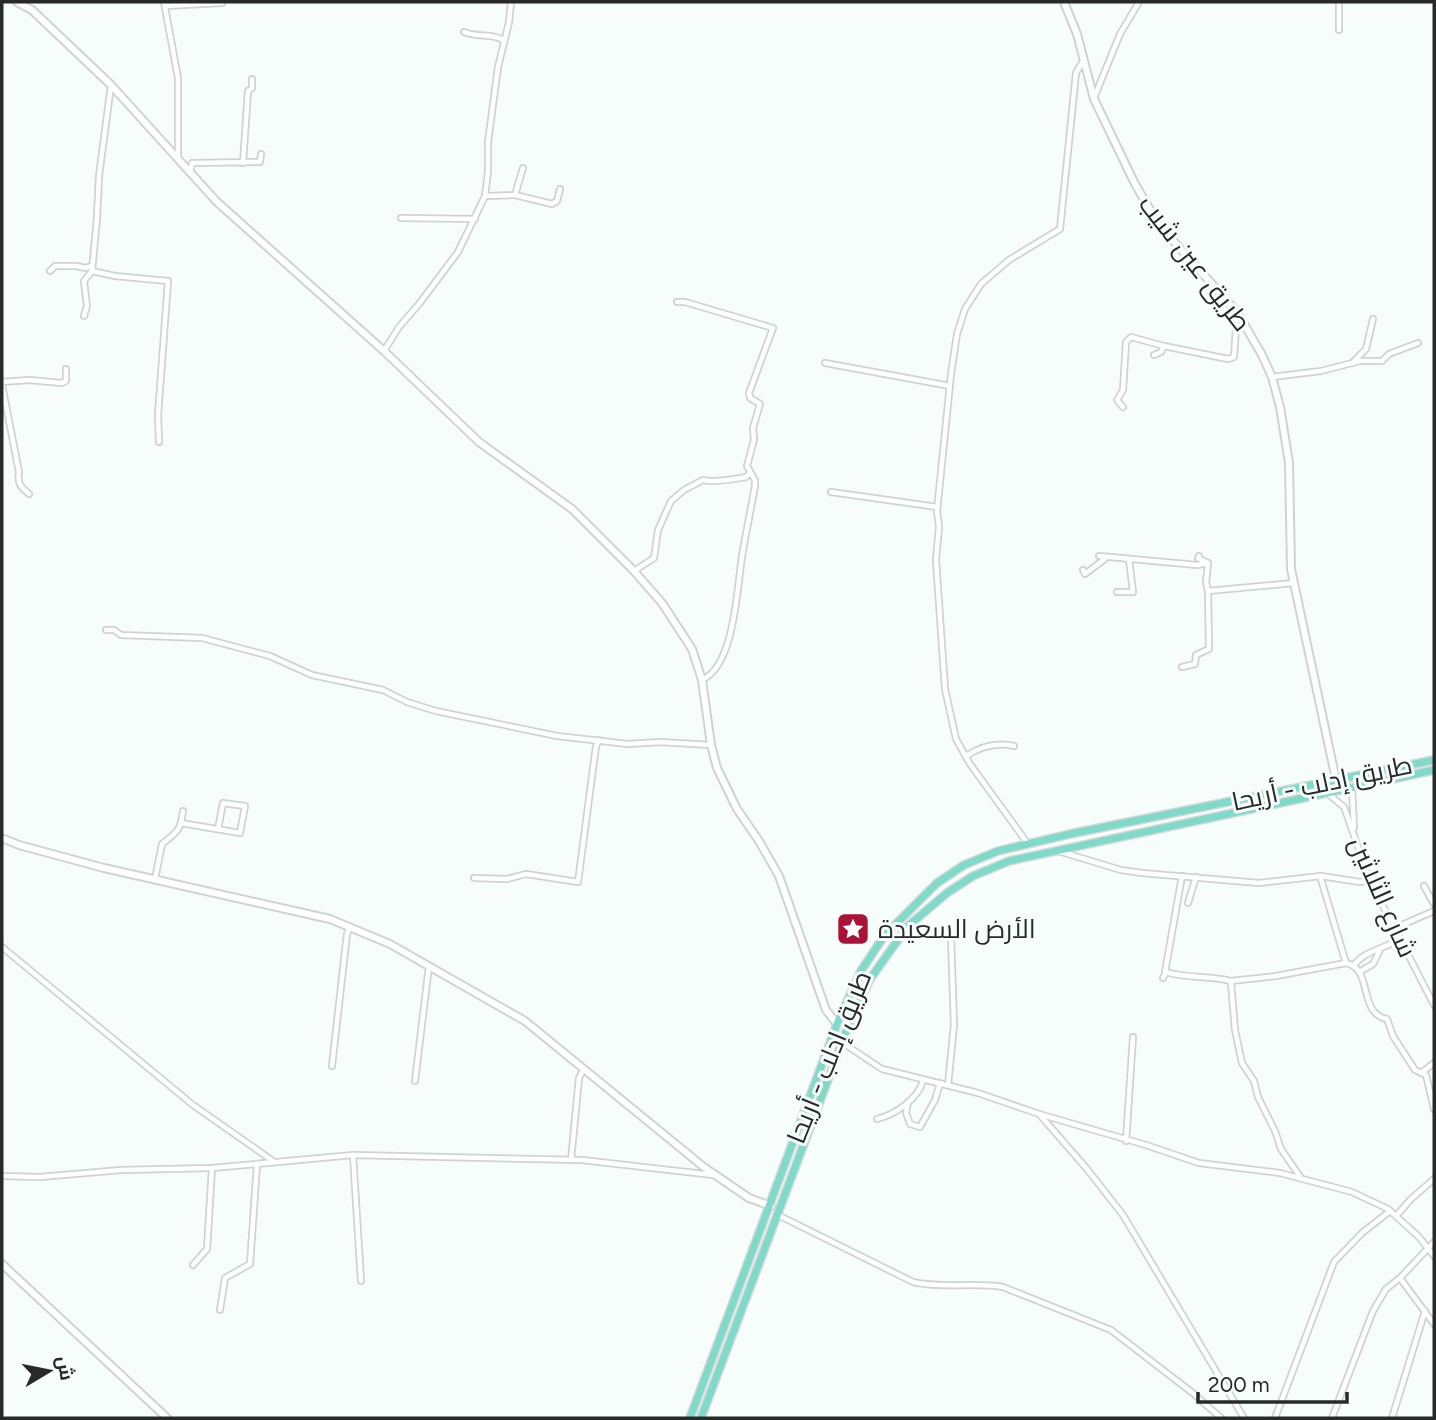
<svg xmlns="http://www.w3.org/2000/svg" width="1436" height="1420" viewBox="0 0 1436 1420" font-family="Figtree,Cairo,sans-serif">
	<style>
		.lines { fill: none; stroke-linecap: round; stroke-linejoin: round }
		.street-casing { stroke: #ced4d3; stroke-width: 8 }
		.secondary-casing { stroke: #ced4d3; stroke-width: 10 }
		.primary-casing { stroke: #d8d9d8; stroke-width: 10 }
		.street { stroke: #fff; stroke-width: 4.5 }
		.secondary { stroke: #fff; stroke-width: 6 }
		.primary { stroke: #7fdac9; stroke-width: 7 }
		.labels { text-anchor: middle; stroke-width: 6; stroke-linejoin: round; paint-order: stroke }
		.street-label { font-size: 26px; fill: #272a29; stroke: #f7fdfb }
		.poi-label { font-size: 26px; fill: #272a29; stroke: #f7fdfb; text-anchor: start }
	</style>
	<rect width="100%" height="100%" fill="#f7fdfb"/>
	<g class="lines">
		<defs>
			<g id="street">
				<path d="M164,2L178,78V160"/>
				<path d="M165,6L222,3"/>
				<path d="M1339,30V2"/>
				<path d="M464,32C479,38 492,33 503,40"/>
				<path d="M111,85L99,176L97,218L92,271L115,276L168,281L158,415L159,442"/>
				<path d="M1094,98L1120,34L1139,2"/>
				<path d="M243,163L248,91L252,88V79"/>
				<path d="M190,173L192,163L260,162L261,154"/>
				<path d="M515,195L552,204L557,201L560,189"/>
				<path d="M485,196L515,195L523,168"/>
				<path d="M401,218L475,219"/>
				<path d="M50,271L55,266H76L86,268L91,266"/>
				<path d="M677,302H685L773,328L749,393L750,398L760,404L753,428L754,440L747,466L755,480V486C751,507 747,529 743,550C737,582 736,665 702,680"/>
				<path d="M84,316L87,306L84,281L92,271"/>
				<path d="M384,351L399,327L419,304L458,252L485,196L488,171V142L498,67L509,22L511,2"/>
				<path d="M1154,355L1161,352L1164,346L1228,359L1234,357L1237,313"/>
				<path d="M1354,361L1366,349L1373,319"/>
				<path d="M825,363L950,386"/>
				<path d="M1272,377L1321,371L1360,361H1382L1389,354L1418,343"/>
				<path d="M2,382L29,380L62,383L66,381V369"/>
				<path d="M2,385L19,472C17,484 21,487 29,494"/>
				<path d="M1123,407L1117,400L1123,390L1126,342L1131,337L1164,346"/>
				<path d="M831,492L937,507"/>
				<path d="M1099,556L1197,565L1208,563"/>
				<path d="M1199,556L1198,558L1208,563L1206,582L1208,591"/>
				<path d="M1083,570L1085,574L1106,558"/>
				<path d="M634,571L654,558L658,530L671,501L684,490L703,480C714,483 734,479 746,477L750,473"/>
				<path d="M1117,592H1133L1129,559"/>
				<path d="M106,630H114L121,635L202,638L270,656L312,675L383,690L407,702L436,711L557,736L628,744L660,742L711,745"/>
				<path d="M1182,667L1195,664L1196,655L1209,649L1208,591L1294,583"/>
				<path d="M966,756C980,747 997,742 1014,746"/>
				<path d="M1352,788L1354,828"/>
				<path d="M1327,793L1344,807L1366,870L1382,904L1434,1005"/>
				<path d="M181,823L240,833L245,806L223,803L218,829"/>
				<path d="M1028,844L970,764L956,739L945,689L936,560L939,527L937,511L951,374L957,334L965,309L981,284L1009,260L1060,229L1076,73L1083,61"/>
				<path d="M1058,851L1121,870L1142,873L1259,883L1321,876L1360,882L1371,880"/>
				<path d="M474,878L507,879L526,874L578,882L596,746L599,740"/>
				<path d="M155,879L162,844C178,831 180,832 183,811"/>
				<path d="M1424,886L1434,904"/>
				<path d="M1188,903L1196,877"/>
				<path d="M1395,928L1434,911"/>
				<path d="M2,947L193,1105L273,1161"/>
				<path d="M1346,963C1374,969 1357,1013 1387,1019L1393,1036L1415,1070L1426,1075L1434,1109"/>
				<path d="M1354,965C1366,950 1384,949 1400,939"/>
				<path d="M1361,971L1373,964L1380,950"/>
				<path d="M1165,972L1182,876"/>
				<path d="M1163,978L1166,972C1188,979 1209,975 1231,981"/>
				<path d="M843,1043L882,1069L978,1093L1039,1114L1146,1145L1199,1163L1280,1173L1352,1192L1388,1209L1419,1237L1434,1256"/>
				<path d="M332,1066L347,934L350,927"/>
				<path d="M1421,1073L1434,1063"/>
				<path d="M415,1081L429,966"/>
				<path d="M948,1085L954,1025L951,937"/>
				<path d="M908,1102L906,1113L910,1124L920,1127L935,1100L940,1083"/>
				<path d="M1040,1115L1087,1169L1123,1215L1244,1418"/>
				<path d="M877,1119C896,1114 917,1100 923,1081"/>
				<path d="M1126,1141L1133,1037"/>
				<path d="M353,1155L361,1281"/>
				<path d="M571,1160L579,1078L583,1070"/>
				<path d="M2,1176L40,1177L121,1170L212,1168L353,1155L582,1160L713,1175"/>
				<path d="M1301,1178L1281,1149L1275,1131L1258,1097L1254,1081L1242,1063L1235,1030L1231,983V981L1276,976L1346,963L1320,876"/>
				<path d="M778,1215L913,1282C943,1289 973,1282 1003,1287L1111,1330L1194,1394L1221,1418"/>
				<path d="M1396,1216L1411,1199L1434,1179"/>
				<path d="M193,1265L207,1249L212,1168"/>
				<path d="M1400,1278L1434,1324"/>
				<path d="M220,1310L225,1278L250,1264L257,1165"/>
				<path d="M1275,1418L1334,1262L1362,1233L1390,1211"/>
				<path d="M1332,1418L1373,1311L1386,1289L1400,1278L1434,1242"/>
				<path d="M1392,1418L1425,1311"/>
			</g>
			<g id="secondary">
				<path d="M17,2L32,10L111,85L217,202L384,351L479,442L572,509L634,571L662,603L692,649L702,680L711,745L717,768L737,809L759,841L779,876L826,1010L837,1024"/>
				<path d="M1064,2L1077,34L1094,99L1135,184L1159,225L1237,312L1262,355L1272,377L1280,407L1289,463L1291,569L1336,780"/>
				<path d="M2,838L19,845L104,868L330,919L390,944L525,1021L705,1168L749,1198L771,1206"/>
				<path d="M2,1264L167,1418"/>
			</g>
			<g id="primary">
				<path d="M690,1418L837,1024L861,971L884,936L937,883L964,865L998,851L1070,834L1434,760"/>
				<path d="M701,1418L847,1029L870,979L908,926L947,893L973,876L1009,861L1434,770"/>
			</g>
		</defs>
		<!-- street casing -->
		<use href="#street" class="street-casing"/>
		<!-- secondary casing -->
		<use href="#secondary" class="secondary-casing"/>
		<!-- primary casing -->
		<use href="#primary" class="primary-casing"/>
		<!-- street -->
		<use href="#street" class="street"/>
		<!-- secondary -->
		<use href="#secondary" class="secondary"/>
		<!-- primary -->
		<use href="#primary" class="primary"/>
	</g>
	<!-- icons -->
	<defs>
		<symbol id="sight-square" viewBox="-11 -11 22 22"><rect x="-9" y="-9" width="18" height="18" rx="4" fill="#aa1338" stroke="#f7fdfb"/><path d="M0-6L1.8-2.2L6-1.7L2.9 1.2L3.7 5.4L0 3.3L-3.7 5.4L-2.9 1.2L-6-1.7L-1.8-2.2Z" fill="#fff"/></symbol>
	</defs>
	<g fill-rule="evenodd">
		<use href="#sight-square" x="834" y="910" width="38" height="38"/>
	</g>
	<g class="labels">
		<!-- street labels -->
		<g class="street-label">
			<text transform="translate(1195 263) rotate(52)" y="9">طريق عين شيب</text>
			<text transform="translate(1322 783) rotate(-12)" y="9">طريق إدلب - أريحا</text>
			<text transform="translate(1383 897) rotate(66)" y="9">شارع الثلاثين</text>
			<text transform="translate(829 1057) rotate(-68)" y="9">طريق إدلب - أريحا</text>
		</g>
		<!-- poi labels -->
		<g class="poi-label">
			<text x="878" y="938">الأرض السعيدة</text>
		</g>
	</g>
	<!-- border -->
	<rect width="1436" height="1420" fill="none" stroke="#272a29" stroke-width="7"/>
	<!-- north arrow -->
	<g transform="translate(49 1371) rotate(80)" stroke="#f7fdfb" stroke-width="5" paint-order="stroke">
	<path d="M0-5L12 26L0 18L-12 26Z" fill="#272a29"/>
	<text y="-10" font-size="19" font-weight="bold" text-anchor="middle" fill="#272a29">ش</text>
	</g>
	<!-- scale -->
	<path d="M1198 1392v10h149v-10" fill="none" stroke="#272a29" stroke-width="3.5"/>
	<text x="1208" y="1392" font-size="21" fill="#272a29" stroke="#f7fdfb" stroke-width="5" paint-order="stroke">200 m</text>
</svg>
